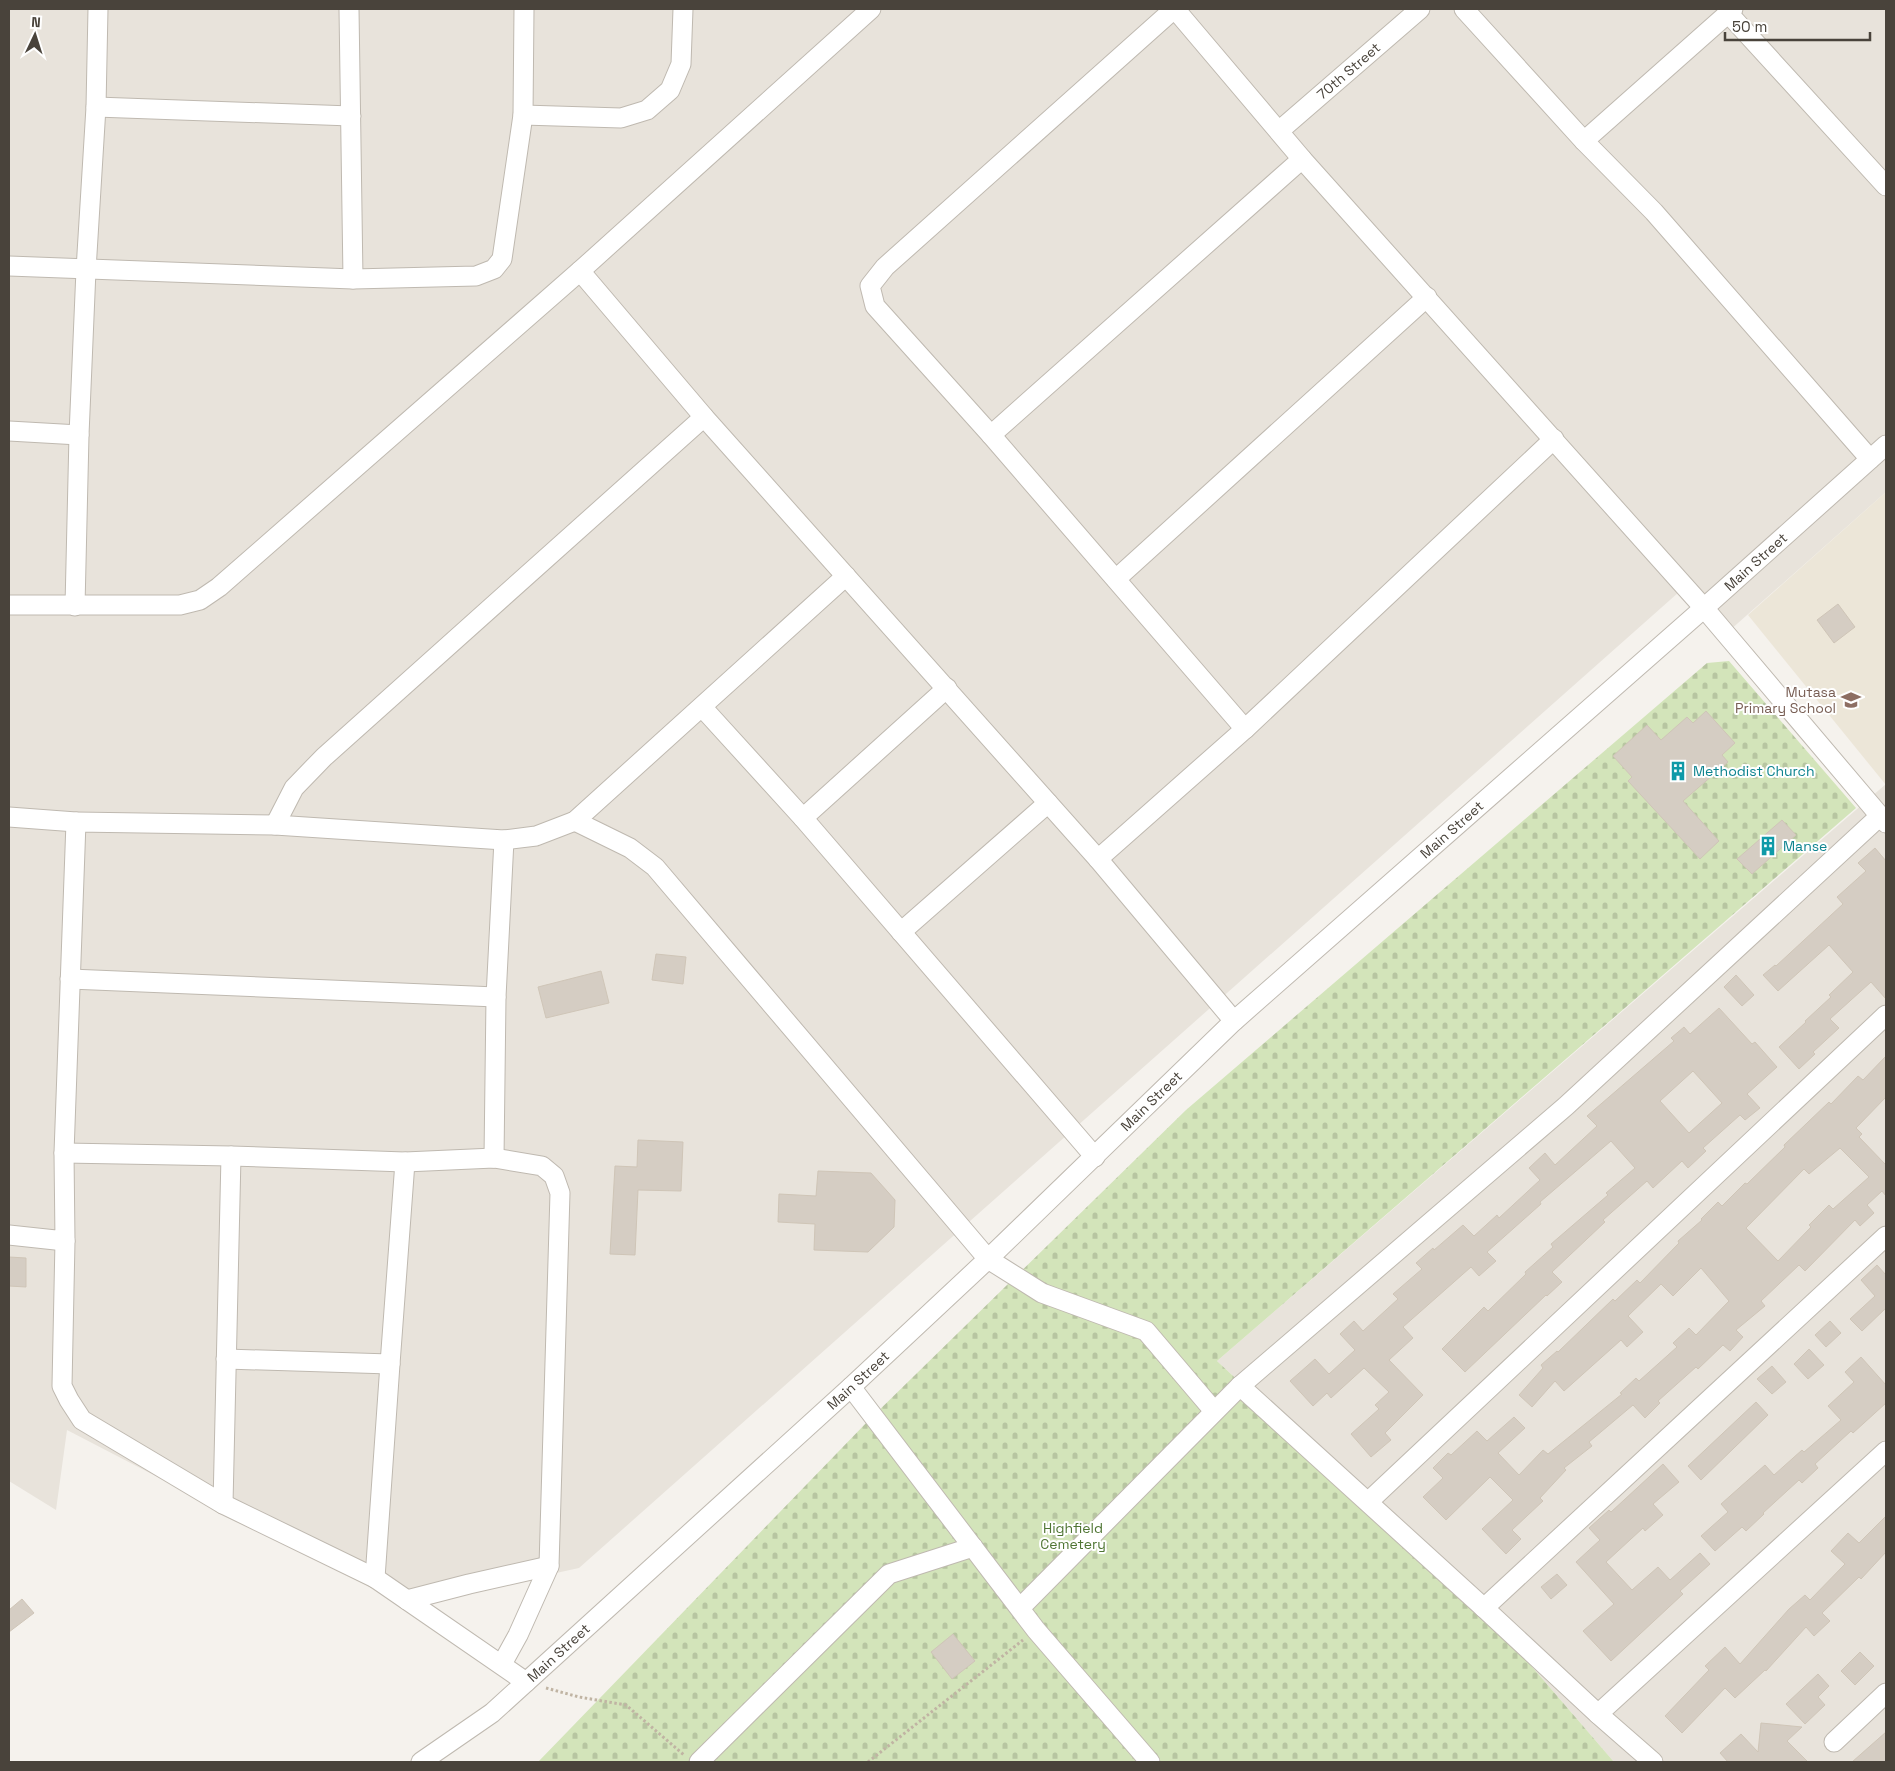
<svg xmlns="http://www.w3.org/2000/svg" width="1895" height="1771" viewBox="0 0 1895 1771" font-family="'Space Grotesk',sans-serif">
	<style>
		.residential { fill: #e8e3db }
		.education { fill: #ece6d8 }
		.cemetery { fill: url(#cemetery-stones) }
		.building { fill: #d5cdc3; stroke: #cfc5b7; fill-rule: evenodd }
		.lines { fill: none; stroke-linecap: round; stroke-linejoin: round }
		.minor-casing { stroke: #bfb9b0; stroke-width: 21 }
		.path { stroke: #c0b4a3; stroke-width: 3; stroke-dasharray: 2.5 2.5; stroke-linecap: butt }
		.minor { stroke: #fff; stroke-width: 19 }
		.labels { text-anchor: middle; stroke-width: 4; stroke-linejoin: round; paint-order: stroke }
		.street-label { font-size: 14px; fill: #49433b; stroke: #fff }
		.education-label { font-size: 14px; fill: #785e54; stroke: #fff; text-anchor: end }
		.culture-label { font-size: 14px; fill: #0d838f; stroke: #fff; text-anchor: start }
		.park-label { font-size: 14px; fill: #4f7533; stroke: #fff }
	</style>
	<defs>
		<pattern id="cemetery-stones" width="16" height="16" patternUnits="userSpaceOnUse" patternTransform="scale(1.25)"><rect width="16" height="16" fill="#d3e4ba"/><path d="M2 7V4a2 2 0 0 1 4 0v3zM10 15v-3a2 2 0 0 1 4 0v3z" fill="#b7c5a1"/></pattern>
	</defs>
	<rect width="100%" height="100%" fill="#f5f2ed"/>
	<!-- residential -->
	<g class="residential">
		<path d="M9,9H1886V492L1720,639L1679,592L579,1568L406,1606L67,1430L56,1510L9,1481Z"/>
		<path d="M1886,784V1762H1614L1478,1604L1217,1361Z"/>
	</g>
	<!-- education -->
	<path class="education" d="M1886,492V785L1748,615Z"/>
	<!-- cemetery -->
	<path class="cemetery" d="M1729,661L1856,808L1217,1361L1478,1604L1614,1762H538L868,1421L1186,1110L1707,663Z"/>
	<!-- building -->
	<g class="building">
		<path d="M1838,604L1855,627L1834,643L1817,620Z"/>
		<path d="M1706,711L1735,743L1722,755L1728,762L1683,801L1719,841L1700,859L1628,781L1632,777L1613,756L1647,725L1661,740L1687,717L1693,723Z"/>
		<path d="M1782,820L1796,835L1752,874L1737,859Z"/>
		<path d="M1875,848L1886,861V999L1871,982L1830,1019L1839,1028L1813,1052L1815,1054L1799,1069L1779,1047L1806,1022L1805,1021L1831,997L1829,995L1853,972L1829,945L1778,991L1763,975L1775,965L1776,966L1843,904L1837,897L1866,871L1858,863Z"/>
		<path d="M656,954L686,957L683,984L652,980Z"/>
		<path d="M601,971L609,1003L546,1018L538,987Z"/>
		<path d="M1736,975L1754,995L1742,1006L1724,987Z"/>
		<path d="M1719,1008L1752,1044L1755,1042L1777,1067L1747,1094L1760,1108L1745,1120L1740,1115L1703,1148L1706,1151L1688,1168L1682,1161L1653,1188L1647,1181L1603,1220L1605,1222L1552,1272L1562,1282L1547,1296L1546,1295L1465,1372L1442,1349L1484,1307L1488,1311L1526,1274L1525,1272L1553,1247L1551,1244L1608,1195L1606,1193L1635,1168L1611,1141L1540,1202L1541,1204L1487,1252L1496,1261L1479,1276L1471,1267L1403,1327L1413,1338L1389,1360L1423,1395L1385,1433L1391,1440L1371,1457L1351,1434L1379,1409L1375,1405L1389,1392L1364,1368L1331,1398L1327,1393L1313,1406L1290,1381L1315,1359L1329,1374L1355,1350L1340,1334L1354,1321L1363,1331L1398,1299L1393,1294L1422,1269L1416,1263L1433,1248L1434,1250L1463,1225L1474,1236L1497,1215L1499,1218L1540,1180L1529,1168L1545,1153L1555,1165L1597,1126L1587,1116L1674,1041L1671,1038L1684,1027L1690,1034ZM1693,1071L1722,1103L1689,1133L1660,1101Z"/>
		<path d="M1886,1056V1097L1856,1128L1862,1134L1859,1137L1885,1164L1886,1162V1196L1882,1191L1867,1205L1874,1213L1860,1226L1855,1220L1805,1271L1799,1265L1761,1301L1765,1306L1736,1330L1743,1337L1730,1351L1723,1345L1698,1369L1696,1367L1658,1401L1660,1403L1645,1418L1633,1405L1589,1442L1592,1446L1564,1468L1566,1470L1540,1498L1543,1501L1512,1530L1521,1539L1506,1554L1482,1529L1513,1500L1490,1477L1446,1520L1423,1497L1443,1478L1433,1468L1448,1453L1451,1455L1477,1431L1487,1441L1514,1417L1525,1428L1498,1453L1519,1475L1543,1450L1548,1454L1622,1394L1620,1393L1636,1378L1639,1381L1677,1347L1673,1343L1689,1328L1696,1335L1729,1301L1701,1268L1673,1296L1661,1284L1628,1316L1643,1332L1627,1347L1621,1340L1564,1391L1555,1381L1532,1407L1519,1395L1543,1368L1541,1365L1557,1351L1558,1352L1613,1299L1615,1301L1637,1280L1640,1283L1679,1243L1678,1241L1702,1220L1701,1219L1718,1202L1722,1206L1745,1183L1747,1184L1785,1147L1784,1145L1829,1102L1831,1104L1858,1076L1863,1080ZM1840,1148L1869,1177L1833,1209L1829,1205L1809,1225L1811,1227L1778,1261L1746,1228L1804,1169L1809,1174Z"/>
		<path d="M638,1140L683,1142L681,1191L638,1190L635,1255L610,1254L615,1166L637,1167Z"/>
		<path d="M818,1171L871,1173L895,1200L894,1227L868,1252L814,1250L815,1224L778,1222L779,1194L816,1196Z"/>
		<path d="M9,1257L26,1258V1287L9,1286Z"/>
		<path d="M1877,1265L1886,1275V1308L1862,1331L1850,1319L1875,1296L1861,1280Z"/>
		<path d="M1830,1321L1841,1333L1826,1347L1815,1335Z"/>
		<path d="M1809,1349L1824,1365L1808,1379L1794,1364Z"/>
		<path d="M1861,1357L1886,1385V1403L1853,1433L1851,1431L1815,1464L1818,1468L1802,1483L1799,1480L1763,1513L1764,1514L1746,1531L1742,1527L1715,1551L1701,1536L1728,1512L1721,1504L1765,1465L1774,1475L1802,1450L1804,1452L1841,1420L1828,1406L1854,1382L1845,1372Z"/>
		<path d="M1772,1366L1786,1382L1772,1394L1757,1379Z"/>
		<path d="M1756,1402L1768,1415L1701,1480L1688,1466Z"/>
		<path d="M1663,1464L1679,1482L1653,1504L1663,1515L1645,1531L1643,1528L1606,1562L1632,1590L1658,1567L1670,1580L1700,1553L1710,1564L1680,1591L1683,1594L1611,1661L1583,1631L1614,1604L1576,1562L1600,1540L1589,1528L1609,1510L1611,1512Z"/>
		<path d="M1886,1516V1552L1861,1579L1859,1577L1822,1613L1830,1621L1814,1636L1806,1627L1766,1671L1765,1670L1735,1698L1725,1688L1682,1733L1665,1716L1709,1670L1705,1666L1725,1647L1740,1664L1789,1609L1805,1595L1810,1600L1845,1564L1831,1551L1848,1533L1859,1543Z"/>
		<path d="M1557,1574L1567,1585L1551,1599L1541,1587Z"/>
		<path d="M22,1599L34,1613L9,1632V1610Z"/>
		<path d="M953,1634L975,1661L952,1679L931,1652Z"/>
		<path d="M1860,1652L1874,1666L1855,1685L1841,1671Z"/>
		<path d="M1818,1674L1829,1686L1818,1697L1825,1705L1805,1724L1786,1704Z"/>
		<path d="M1761,1723L1802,1727L1787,1741L1808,1762H1728L1720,1753L1741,1734L1758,1752Z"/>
		<path d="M1886,1732V1762H1852Z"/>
	</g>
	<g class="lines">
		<defs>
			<g id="minor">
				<path d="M349,9L353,279"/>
				<path d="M1174,9L885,267L870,286L875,306L991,435L1245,729"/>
				<path d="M1175,9L1302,159L1704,608L1886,823"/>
				<path d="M1464,9L1584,141L1654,212L1870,459"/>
				<path d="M1728,13L1886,186"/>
				<path d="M96,107L351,116"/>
				<path d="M523,115L621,118L647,110L670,90L681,64L683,9"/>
				<path id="s1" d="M1279,131L1420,9"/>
				<path d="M1584,141L1733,9"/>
				<path d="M9,266L353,279L476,276L494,269L502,259L523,115L524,9"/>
				<path d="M580,271L704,417L1098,859L1234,1021"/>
				<path d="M9,431L79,435"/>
				<path d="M991,435L1302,159"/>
				<path d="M1116,579L1427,297"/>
				<path d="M9,605H180L200,600L219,587L580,271L871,9"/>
				<path d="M75,606L79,435L86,270L96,107L98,9"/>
				<path d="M702,707L803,818L1095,1157"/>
				<path d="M9,817L76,822"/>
				<path d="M803,818L947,688"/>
				<path d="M575,821L630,848L655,867L988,1259L1042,1293L1146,1331L1214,1411"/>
				<path d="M275,825L294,788L324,757L704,417"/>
				<path d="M1098,859L1245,729L1554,439"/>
				<path d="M901,932L1048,803"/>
				<path d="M70,979L496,997"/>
				<path d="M64,1153L231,1156L405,1162L494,1158L542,1166L554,1176L560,1193L549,1566L518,1635L502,1664"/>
				<path d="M494,1158L496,997L504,840"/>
				<path d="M9,1235L65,1241L64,1153L76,822L275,825L504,840L536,836L575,821L846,576"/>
				<path d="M65,1241L62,1386L69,1400L82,1420L223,1504L375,1578L526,1682"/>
				<path d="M226,1359L390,1364L405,1162"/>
				<path d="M1240,1386L1484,1608L1598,1714L1653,1762"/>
				<path d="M851,1387L1036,1630L1150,1762"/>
				<path d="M1368,1502L1886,1015"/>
				<path d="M223,1504L231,1156"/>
				<path d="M375,1578L390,1364"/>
				<path d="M407,1600L469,1584L549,1566"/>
				<path d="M1020,1608L1240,1386L1566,1106L1880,816"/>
				<path d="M1484,1608L1886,1236"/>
				<path d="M1598,1714L1886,1451"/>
				<path d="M1834,1742L1886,1693"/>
				<path id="s2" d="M421,1762L492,1713L851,1387L988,1259L1234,1021L1704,608L1886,445"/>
				<path d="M699,1762L889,1574L973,1547"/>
			</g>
		</defs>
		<!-- minor casing -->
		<use href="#minor" class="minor-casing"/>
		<!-- path -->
		<g class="path">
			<path d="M546,1688L579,1697L626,1705L684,1755"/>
			<path d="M868,1762L1023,1640"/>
		</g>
		<!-- minor -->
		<use href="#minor" class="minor"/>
	</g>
	<!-- icons -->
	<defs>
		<symbol id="school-bare" viewBox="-9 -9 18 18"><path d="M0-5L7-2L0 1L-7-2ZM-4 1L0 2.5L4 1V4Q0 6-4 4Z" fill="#8d6e63" stroke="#fff" stroke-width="2.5" paint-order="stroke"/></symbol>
		<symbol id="building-bare" viewBox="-9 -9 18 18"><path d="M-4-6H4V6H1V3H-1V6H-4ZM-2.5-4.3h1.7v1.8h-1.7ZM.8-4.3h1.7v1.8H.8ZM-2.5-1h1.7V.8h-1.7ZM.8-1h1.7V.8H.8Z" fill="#0f9aa8" stroke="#fff" stroke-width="2.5" paint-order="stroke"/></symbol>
	</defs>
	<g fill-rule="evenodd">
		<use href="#school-bare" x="1837" y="686" width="28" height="28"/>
		<use href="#building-bare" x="1664" y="757" width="28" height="28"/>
		<use href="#building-bare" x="1754" y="832" width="28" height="28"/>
	</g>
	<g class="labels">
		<!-- street labels -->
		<g class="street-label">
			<text dy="5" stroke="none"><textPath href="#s1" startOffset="92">70th Street</textPath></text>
			<text dy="5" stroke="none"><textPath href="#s2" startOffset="1796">Main Street</textPath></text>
			<text dy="5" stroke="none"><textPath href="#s2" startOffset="1391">Main Street</textPath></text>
			<text dy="5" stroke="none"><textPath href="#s2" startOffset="986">Main Street</textPath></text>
			<text dy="5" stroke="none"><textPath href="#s2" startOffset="581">Main Street</textPath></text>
			<text dy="5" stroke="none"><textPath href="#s2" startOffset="176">Main Street</textPath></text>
		</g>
		<!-- education labels -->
		<g class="education-label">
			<text x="1836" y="697">Mutasa<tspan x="1836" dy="16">Primary School</tspan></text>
		</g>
		<!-- culture labels -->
		<g class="culture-label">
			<text x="1693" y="776">Methodist Church</text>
			<text x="1783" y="851">Manse</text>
		</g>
		<!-- park labels -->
		<g class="park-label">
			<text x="1073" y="1533">Highfield<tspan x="1073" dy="16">Cemetery</tspan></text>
		</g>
	</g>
	<!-- border -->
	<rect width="1895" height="1771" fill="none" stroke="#49433b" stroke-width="20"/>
	<!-- north arrow -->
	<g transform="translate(35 35) rotate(4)" stroke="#ffffff" stroke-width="4" paint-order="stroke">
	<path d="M0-4L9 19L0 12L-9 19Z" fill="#49433b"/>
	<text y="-8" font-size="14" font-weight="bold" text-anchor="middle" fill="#49433b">N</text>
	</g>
	<!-- scale -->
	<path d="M1725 32v8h145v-8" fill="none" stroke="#49433b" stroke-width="2.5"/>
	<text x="1732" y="32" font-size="15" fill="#49433b" stroke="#ffffff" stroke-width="4" paint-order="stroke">50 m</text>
</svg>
